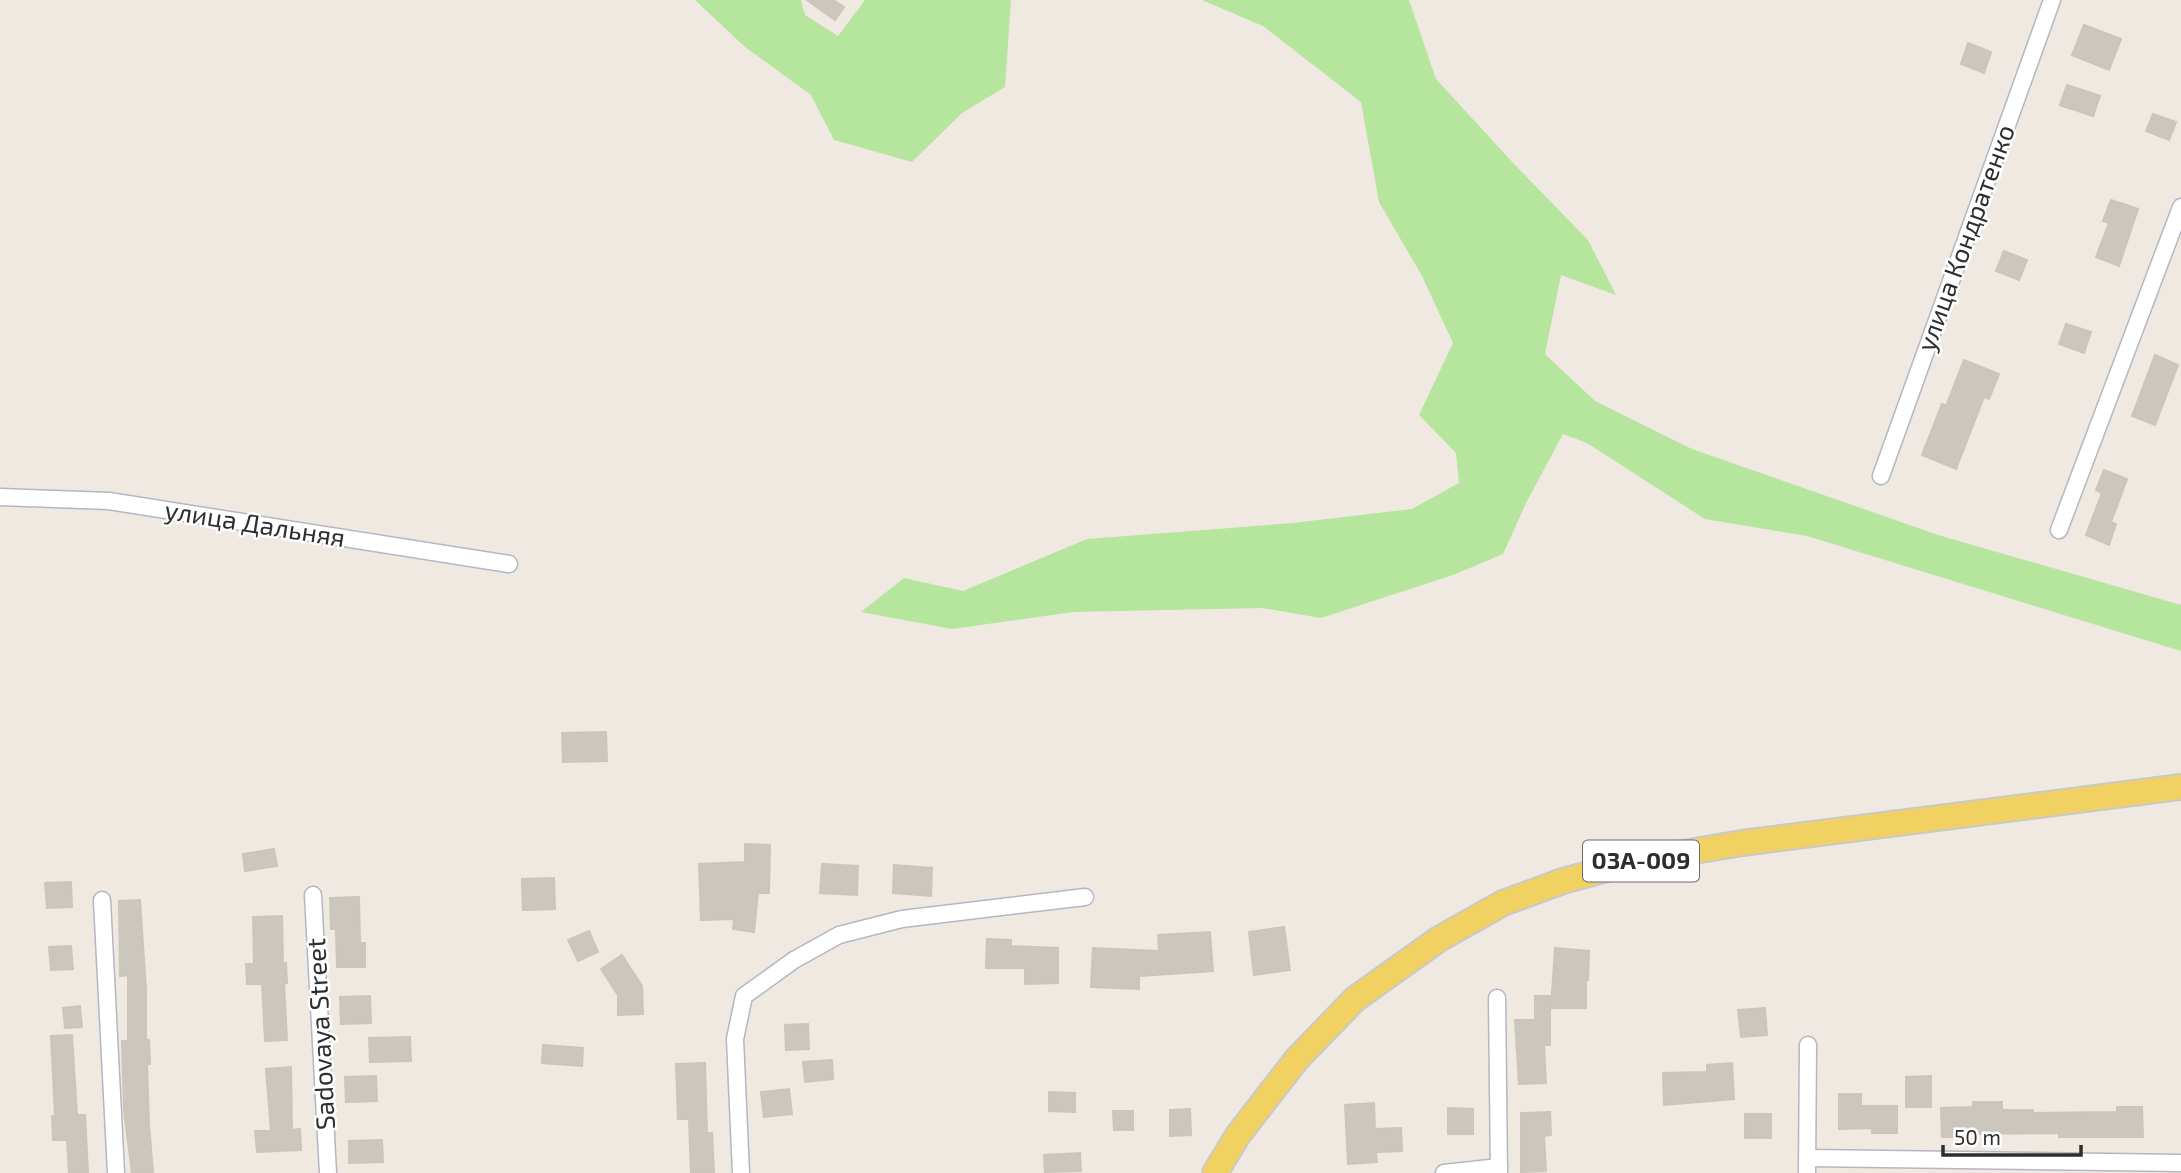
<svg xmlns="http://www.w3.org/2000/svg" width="2181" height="1173" viewBox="0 0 2181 1173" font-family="'Exo 2',sans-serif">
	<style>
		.green { fill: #b6e59e }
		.building { fill: #cbc7bf; stroke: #cbc5ba; stroke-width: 2 }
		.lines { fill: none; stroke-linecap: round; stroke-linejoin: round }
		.minor-casing { stroke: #b4b7c1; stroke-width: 19 }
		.primary-casing { stroke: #c9c9c9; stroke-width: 28 }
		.minor { stroke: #fff; stroke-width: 16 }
		.primary { stroke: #f2d163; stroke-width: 24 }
		.labels { text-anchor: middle; stroke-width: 5; stroke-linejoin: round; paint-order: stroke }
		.shield { fill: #fff; stroke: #6d6d6d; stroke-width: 2 }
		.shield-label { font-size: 24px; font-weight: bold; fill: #2e2e2e }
		.street-label { font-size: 26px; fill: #2e2e2e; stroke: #fff }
	</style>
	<rect width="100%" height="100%" fill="#efe9e1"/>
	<!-- green -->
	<g class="green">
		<path d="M695,0H801L805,15L838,36L865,0H1011L1005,87L962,113L912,162L834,140L811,95L745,47Z"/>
		<path d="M1202,0H1409L1436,79L1514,164L1588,240L1616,295L1561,275L1545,354L1595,401L1692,449L1938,535L2181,605V651L1807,536L1705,519L1587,443L1563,434L1526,503L1503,554L1453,575L1321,618L1262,608L1073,612L952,629L861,612L904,578L963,591L1087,539L1293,523L1412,509L1459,483L1456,453L1419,415L1453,343L1422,276L1379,202L1361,102L1263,26Z"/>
	</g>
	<!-- building -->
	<g class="building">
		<path d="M807,0H833L844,7L835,20Z"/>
		<path d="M2084,25L2121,39L2109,70L2072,55Z"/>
		<path d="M1968,43L1991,52L1984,73L1961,64Z"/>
		<path d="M2067,85L2100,96L2093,116L2060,105Z"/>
		<path d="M2153,114L2176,122L2169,140L2146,131Z"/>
		<path d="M2111,200L2138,209L2119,266L2096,257L2109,223L2103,221Z"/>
		<path d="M2004,251L2027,260L2019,280L1996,271Z"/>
		<path d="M2066,324L2091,332L2084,353L2059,344Z"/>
		<path d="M2155,355L2178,365L2155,425L2132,416Z"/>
		<path d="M1964,360L1999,374L1989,399L1984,397L1956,469L1922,455L1942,404L1946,406Z"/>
		<path d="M2104,470L2127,479L2111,522L2116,524L2109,545L2086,535L2102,493L2096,490Z"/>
		<path d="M606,732L607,761L563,762L562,733Z"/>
		<path d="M745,844L770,845L769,893H758L754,932L733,929L734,919L701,920L699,864L745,862Z"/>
		<path d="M274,849L277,866L245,871L243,854Z"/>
		<path d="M822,864L858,866L857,895L820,893Z"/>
		<path d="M894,865L932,868L931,896L893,893Z"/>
		<path d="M554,878L555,909L523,910L522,879Z"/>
		<path d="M71,882L72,907L47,908L45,883Z"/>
		<path d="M359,897L360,943H365V967H337L336,929H331L330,898Z"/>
		<path d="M140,900L146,990V1040H149L150,1064H147L149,1124L153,1173H132L124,1111L122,1041H128V975L120,976L119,901Z"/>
		<path d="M282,916L283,963H286L287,983H284L287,1040L265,1041L262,984H247L246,964H254L253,917Z"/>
		<path d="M1284,927L1290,970L1254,975L1249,932Z"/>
		<path d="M589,931L598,952L578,961L568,940Z"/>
		<path d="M1210,932L1213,971L1139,976V989L1091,987L1093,948L1159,951L1158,935Z"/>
		<path d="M987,939L1011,940V946L1058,948V983L1025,984V968H986Z"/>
		<path d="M71,946L73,969L51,970L49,947Z"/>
		<path d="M1555,948L1589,951L1588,980H1586V1008H1551Z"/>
		<path d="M622,955L642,986L643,1014L618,1015V995L601,969Z"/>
		<path d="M370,996L371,1023L341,1024L340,997Z"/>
		<path d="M1535,996H1550V1045H1544L1546,1083L1519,1084L1515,1020H1535Z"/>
		<path d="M80,1006L82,1027L65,1028L63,1008Z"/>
		<path d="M1765,1008L1767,1035L1741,1037L1738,1010Z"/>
		<path d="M808,1024L809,1049L786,1050L785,1025Z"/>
		<path d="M72,1035L77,1115H85L88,1173H69L67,1140H53L52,1116H55L51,1036Z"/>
		<path d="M410,1037L411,1061L370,1062L369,1038Z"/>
		<path d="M543,1045L583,1048L582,1066L542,1063Z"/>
		<path d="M832,1060L833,1079L805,1082L803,1062Z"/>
		<path d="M705,1063L707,1133H712L714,1173H691L689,1119H678L676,1064Z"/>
		<path d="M1732,1063L1734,1099L1664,1105L1663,1073L1707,1072V1065Z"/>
		<path d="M291,1067L292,1130L300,1129L301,1150L257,1152L255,1131H271L266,1069Z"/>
		<path d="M376,1076L377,1101L346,1102L345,1077Z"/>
		<path d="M1931,1076V1107H1906V1077Z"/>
		<path d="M789,1089L792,1114L764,1117L761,1092Z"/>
		<path d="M1049,1092L1075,1093V1112L1049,1111Z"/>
		<path d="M1839,1094H1861V1106H1897V1133H1872V1128L1839,1129Z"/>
		<path d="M1973,1102H2002V1110H2033V1113L2117,1112V1107H2142L2143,1137H2059V1133L1965,1134V1137H1942L1941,1108L1973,1107Z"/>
		<path d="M1374,1103L1375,1129L1401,1128L1402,1151L1376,1152L1377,1162L1348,1164L1345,1105Z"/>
		<path d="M1448,1108L1473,1109V1134H1448Z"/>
		<path d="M1190,1109L1191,1135L1170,1136V1110Z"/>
		<path d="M1113,1111H1133V1130H1114Z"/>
		<path d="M1550,1112L1551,1135L1544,1136L1546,1171L1521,1172V1113Z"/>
		<rect x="1745" y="1114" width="26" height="24"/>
		<path d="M382,1140L383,1162L349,1163V1141Z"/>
		<path d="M1080,1153L1081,1171L1045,1172L1044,1155Z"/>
	</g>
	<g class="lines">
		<defs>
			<g id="minor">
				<path d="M1881,476L2052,0"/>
				<path d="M0,497L109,501L509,564"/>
				<path d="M2059,530L2181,207"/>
				<path d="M313,895L328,1173"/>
				<path d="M102,900L116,1173"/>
				<path d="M1497,998L1499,1173"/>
				<path d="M1808,1158L2181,1163"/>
				<path d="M741,1173L735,1039L744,996L794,960L839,935L902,919L1085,897"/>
				<path d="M1444,1173L1499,1167"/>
				<path d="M1807,1173L1808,1045"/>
			</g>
			<path id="primary" d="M1215,1173L1238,1135L1297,1059L1355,999L1439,939L1503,903L1563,881L1636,861L1742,843L2181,787"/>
		</defs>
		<!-- minor casing -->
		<use href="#minor" class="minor-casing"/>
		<!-- primary casing -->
		<use href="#primary" class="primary-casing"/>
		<!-- minor -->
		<use href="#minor" class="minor"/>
		<!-- primary -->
		<use href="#primary" class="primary"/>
	</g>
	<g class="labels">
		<!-- shield labels -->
		<rect class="shield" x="1583" y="840.5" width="116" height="41" rx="5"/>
		<g class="shield-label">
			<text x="1641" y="869">03А-009</text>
		</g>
		<!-- street labels -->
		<g class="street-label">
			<text transform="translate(1966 238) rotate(-70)" y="9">улица Кондратенко</text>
			<text transform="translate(255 524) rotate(9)" y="9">улица Дальняя</text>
			<text transform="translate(321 1034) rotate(-93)" y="9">Sadovaya Street</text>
		</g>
	</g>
	<!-- scale -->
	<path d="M1943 1145v10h138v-10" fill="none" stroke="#2e2e2e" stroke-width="3.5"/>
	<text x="1954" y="1145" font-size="21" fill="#2e2e2e" stroke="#ffffff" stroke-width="5" paint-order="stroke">50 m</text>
</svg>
